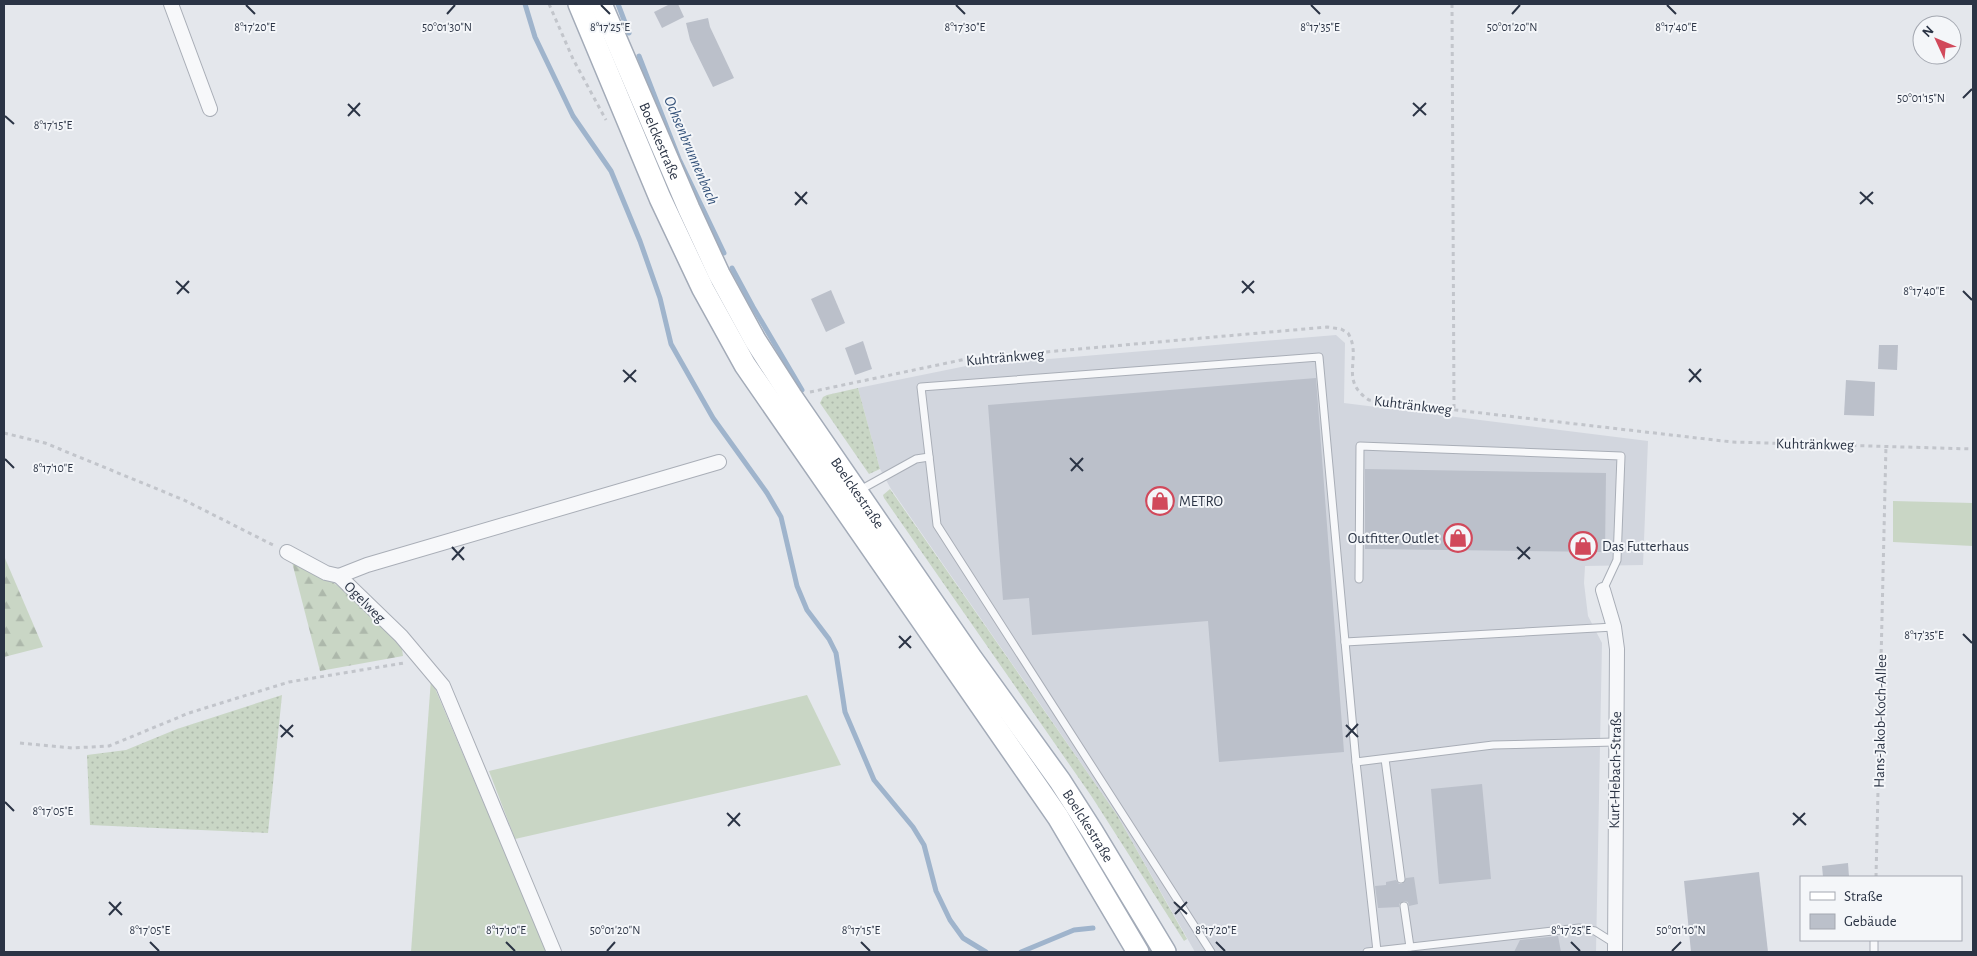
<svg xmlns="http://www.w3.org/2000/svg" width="1977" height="956" viewBox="0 0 1977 956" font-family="'Alegreya Sans',sans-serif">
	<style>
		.built { fill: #d2d6de }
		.grass { fill: url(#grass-dots) }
		.forest { fill: url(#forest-firs) }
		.garden { fill: #c9d6c5 }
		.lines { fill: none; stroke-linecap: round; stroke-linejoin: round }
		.stream { stroke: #9fb4cc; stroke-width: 5 }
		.building { fill: #bbc0ca }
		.lane-casing { stroke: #a9aeb7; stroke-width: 9 }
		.street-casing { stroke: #a9aeb7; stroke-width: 16 }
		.primary-casing { stroke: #a3abb8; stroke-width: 24 }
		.path { stroke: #c2c5cb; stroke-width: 3; stroke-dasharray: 4 4; stroke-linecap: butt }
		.lane { stroke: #f7f8fa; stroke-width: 7 }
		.street { stroke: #f7f8fa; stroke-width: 14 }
		.primary { stroke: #fff; stroke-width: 21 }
		.ticks { fill: none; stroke: #2b3445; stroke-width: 2 }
		.labels { text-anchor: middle; stroke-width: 4; stroke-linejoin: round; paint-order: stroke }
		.street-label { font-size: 15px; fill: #2b3445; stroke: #f4f6f9 }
		.poi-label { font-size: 15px; fill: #2b3445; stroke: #f4f6f9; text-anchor: start }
		.water-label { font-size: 16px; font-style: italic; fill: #34527a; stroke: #f4f6f9 }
		.ticks-label { font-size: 12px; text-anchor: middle; fill: #2b3445; stroke: #f4f6f9; stroke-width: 4; stroke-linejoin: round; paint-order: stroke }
	</style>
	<defs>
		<pattern id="grass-dots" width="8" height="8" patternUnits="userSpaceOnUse" patternTransform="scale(1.25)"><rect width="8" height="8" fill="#c9d6c5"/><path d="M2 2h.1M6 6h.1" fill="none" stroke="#adb8ab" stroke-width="1.8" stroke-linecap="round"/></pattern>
		<pattern id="forest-firs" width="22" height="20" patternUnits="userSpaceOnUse" patternTransform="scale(1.25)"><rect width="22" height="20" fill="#c9d6c5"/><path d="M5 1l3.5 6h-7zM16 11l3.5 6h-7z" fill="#adb8ab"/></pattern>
	</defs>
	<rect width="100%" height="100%" fill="#e4e7ec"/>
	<!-- built -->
	<path class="built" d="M1336,335L1345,343L1344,403L1648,441L1643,565L1585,566L1584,583L1588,616L1602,643L1596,952H1195L1117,815L891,489L880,469L858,388L966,366Z"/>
	<!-- grass -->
	<g class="grass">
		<path d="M858,388L880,469L869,474L820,403L823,397L827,395Z"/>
		<path d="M890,489L1117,815L1187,939L1184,941L1092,797L884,498L883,495Z"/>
		<path d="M282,695L268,833L90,825L87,755L126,750L177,729Z"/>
	</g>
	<!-- forest -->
	<g class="forest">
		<path d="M4,556L43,647L4,657Z"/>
		<path d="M292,562L322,575L341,588L401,642L403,656L320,671Z"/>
	</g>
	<!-- garden -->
	<g class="garden">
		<path d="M1893,501L1973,503V546L1893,542Z"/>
		<path d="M431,679L547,952H411Z"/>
		<path d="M807,695L841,765L515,839L489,771Z"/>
	</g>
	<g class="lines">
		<!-- stream -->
		<g class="stream">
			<path d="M525,4L535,37L573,116L611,171L640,241L660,298L671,344L713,418L767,493L781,517L797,586L807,610L829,639L836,653L845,712L874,780L913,827L924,845L936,891L950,920L963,938L986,952"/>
			<path d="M618,4L629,33"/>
			<path d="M639,56L679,159L724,253"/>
			<path d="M732,268L753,307L802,390"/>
			<path d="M1021,952L1074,930L1093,928"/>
		</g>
	</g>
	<!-- building -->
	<g class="building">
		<path d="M670,4H678L684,17L662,28L654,12Z"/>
		<path d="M708,18L710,27L734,78L713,87L690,40L686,23Z"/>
		<path d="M831,290L845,323L826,332L811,299Z"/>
		<path d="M863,341L872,369L855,375L845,348Z"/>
		<path d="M1879,345H1898L1897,370L1878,369Z"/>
		<path d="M1316,378L1344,752L1219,762L1208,621L1032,635L1029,598L1003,600L988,405Z"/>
		<path d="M1846,380L1875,382L1874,416L1844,415Z"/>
		<path d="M1365,469L1606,473L1605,552L1365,549Z"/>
		<path d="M1482,784L1491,879L1439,884L1431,789Z"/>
		<path d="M1848,863L1849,877H1823L1822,866Z"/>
		<path d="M1759,872L1768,952H1691L1684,881Z"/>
		<path d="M1414,877L1418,904L1409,906L1408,902L1404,901L1399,904V907L1378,908L1375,886L1386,885V882L1396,880L1399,884H1402L1406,878Z"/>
		<path d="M1558,936L1561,952H1514L1520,940Z"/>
	</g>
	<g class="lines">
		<defs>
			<g id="lane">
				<path d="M860,490L916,459L929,457"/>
				<path d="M1359,579L1360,446L1621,456L1617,560L1603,590"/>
				<path d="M1345,642L1614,627"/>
				<path d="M1385,759L1401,879"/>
				<path d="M1356,762L1493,745L1615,742"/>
				<path d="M1404,906L1410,947"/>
				<path d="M1211,952L937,525L921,387L1319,357L1356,762L1377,951"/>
				<path d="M1367,952L1579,928L1595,931L1614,943"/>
				<path d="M1874,952V940"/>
			</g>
			<g id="street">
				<path d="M171,4L210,109"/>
				<path d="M287,552L326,573L339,576"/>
				<path d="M1603,590L1614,627L1617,649L1615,952"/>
				<path d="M554,952L443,686L401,636L339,576L367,565L719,462"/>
			</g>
			<g id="primary">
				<path d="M579,4L660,198L703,289L745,365L1058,817L1138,952"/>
				<path id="s1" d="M601,4L689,209L719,274L755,340L791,396L972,659L1060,781L1092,831L1165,952"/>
			</g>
		</defs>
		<!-- lane casing -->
		<use href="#lane" class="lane-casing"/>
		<!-- street casing -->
		<use href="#street" class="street-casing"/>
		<!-- primary casing -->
		<use href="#primary" class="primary-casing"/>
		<!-- path -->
		<g class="path">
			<path d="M549,4L573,59L606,120"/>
			<path d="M1452,4L1454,410"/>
			<path d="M810,392L966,359L1327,327L1341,329L1348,333C1363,358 1338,380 1369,400L1732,442L1973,449"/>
			<path d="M4,433L45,443L184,500L275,546"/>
			<path d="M20,743L72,748L109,746L189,713L289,682L404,663"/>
			<path d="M1876,877L1886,445"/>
		</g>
		<!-- lane -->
		<use href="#lane" class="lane"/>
		<!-- street -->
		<use href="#street" class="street"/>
		<!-- primary -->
		<use href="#primary" class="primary"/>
	</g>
	<!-- ticks -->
	<path class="ticks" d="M246,5L255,14M601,5L610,14M956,5L965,14M1311,5L1320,14M1667,5L1676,14M447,14L455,5M1512,14L1520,5M1963,98L1972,89M1413,103L1426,115M348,104L360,116M5,116L14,124M348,116L360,103M1413,116L1426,103M795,192L807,204M1860,192L1873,204M1860,204L1873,192M795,205L807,192M176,281L189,293M1242,281L1254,293M1963,291L1972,300M1242,293L1254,281M177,294L189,281M1689,369L1701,382M623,370L636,382M624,382L636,370M1689,382L1701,369M1070,458L1083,471M5,459L14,468M1071,471L1083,458M452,547L464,560M1517,547L1530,559M1518,559L1530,547M452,560L464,547M1963,634L1972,643M899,636L911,648M899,648L911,636M280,725L293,737M1346,725L1358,737M281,737L293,725M1346,737L1358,724M5,802L14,811M727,813L740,826M1793,813L1806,825M1793,825L1805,813M728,826L740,813M109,902L122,915M1174,902L1187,914M1175,914L1187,902M109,915L121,902M150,942L159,951M506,942L515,951M861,942L870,951M1216,942L1225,951M1571,942L1580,951M607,951L615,942M1672,951L1681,942"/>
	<!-- icons -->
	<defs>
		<symbol id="shop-ring" viewBox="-11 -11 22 22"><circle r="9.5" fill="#f4f6f9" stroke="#d1495b" stroke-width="1.5"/><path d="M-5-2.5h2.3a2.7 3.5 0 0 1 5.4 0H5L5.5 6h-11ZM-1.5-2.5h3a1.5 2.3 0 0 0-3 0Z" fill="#d1495b"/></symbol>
	</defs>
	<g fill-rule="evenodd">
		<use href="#shop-ring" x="1144" y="485" width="32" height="32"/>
		<use href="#shop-ring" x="1442" y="522" width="32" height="32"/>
		<use href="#shop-ring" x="1567" y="530" width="32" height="32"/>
	</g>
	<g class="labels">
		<!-- street labels -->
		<g class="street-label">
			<text dy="5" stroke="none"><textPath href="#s1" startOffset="149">Boelckestraße</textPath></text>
			<text transform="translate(1005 357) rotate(-5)" y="5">Kuhtränkweg</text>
			<text transform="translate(1413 405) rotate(7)" y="5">Kuhtränkweg</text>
			<text transform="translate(1815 444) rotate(1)" y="5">Kuhtränkweg</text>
			<text dy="5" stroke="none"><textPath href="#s1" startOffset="554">Boelckestraße</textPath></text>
			<text transform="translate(365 602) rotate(45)" y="5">Ogelweg</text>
			<text transform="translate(1880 721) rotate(-89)" y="5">Hans-Jakob-Koch-Allee</text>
			<text transform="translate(1615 770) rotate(-89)" y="5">Kurt-Hebach-Straße</text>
			<text dy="5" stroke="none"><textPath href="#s1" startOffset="959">Boelckestraße</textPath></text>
		</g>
		<!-- poi labels -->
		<g class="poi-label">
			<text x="1179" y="506">METRO</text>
			<text x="1439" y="543" text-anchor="end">Outfitter Outlet</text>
			<text x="1602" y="551">Das Futterhaus</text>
		</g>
		<!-- water labels -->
		<g class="water-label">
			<text transform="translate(692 150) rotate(67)" y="6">Ochsenbrunnenbach</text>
		</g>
	</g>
	<g class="ticks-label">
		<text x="255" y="31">8°17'20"E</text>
		<text x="610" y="31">8°17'25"E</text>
		<text x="965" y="31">8°17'30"E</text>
		<text x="1320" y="31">8°17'35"E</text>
		<text x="1676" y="31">8°17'40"E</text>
		<text x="447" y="31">50°01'30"N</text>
		<text x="1512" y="31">50°01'20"N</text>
		<text x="1921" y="102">50°01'15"N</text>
		<text x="53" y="129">8°17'15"E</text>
		<text x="1924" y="295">8°17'40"E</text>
		<text x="53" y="472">8°17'10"E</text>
		<text x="1924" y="639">8°17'35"E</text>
		<text x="53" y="815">8°17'05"E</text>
		<text x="615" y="934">50°01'20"N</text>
		<text x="1681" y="934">50°01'10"N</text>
		<text x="150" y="934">8°17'05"E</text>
		<text x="506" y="934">8°17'10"E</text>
		<text x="861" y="934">8°17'15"E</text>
		<text x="1216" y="934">8°17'20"E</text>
		<text x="1571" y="934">8°17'25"E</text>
	</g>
	<!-- border -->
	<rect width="1977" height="956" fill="none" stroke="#2b3445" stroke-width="10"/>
	<!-- legend -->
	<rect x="1800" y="876" width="162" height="65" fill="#f4f6f9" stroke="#a4a8b1"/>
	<rect x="1810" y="892" width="25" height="8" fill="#ffffff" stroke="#a4a8b1"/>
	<text x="1844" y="901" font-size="15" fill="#2b3445">Straße</text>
	<rect x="1810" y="914" width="25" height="15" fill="#bbc0ca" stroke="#a4a8b1"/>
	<text x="1844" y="926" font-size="15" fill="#2b3445">Gebäude</text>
	<!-- north arrow -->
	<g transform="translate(1937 40) rotate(314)"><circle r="24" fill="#f4f6f9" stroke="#a4a8b1"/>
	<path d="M0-4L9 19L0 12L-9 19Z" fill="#d1495b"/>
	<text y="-8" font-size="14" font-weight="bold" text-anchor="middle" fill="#2b3445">N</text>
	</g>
</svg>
